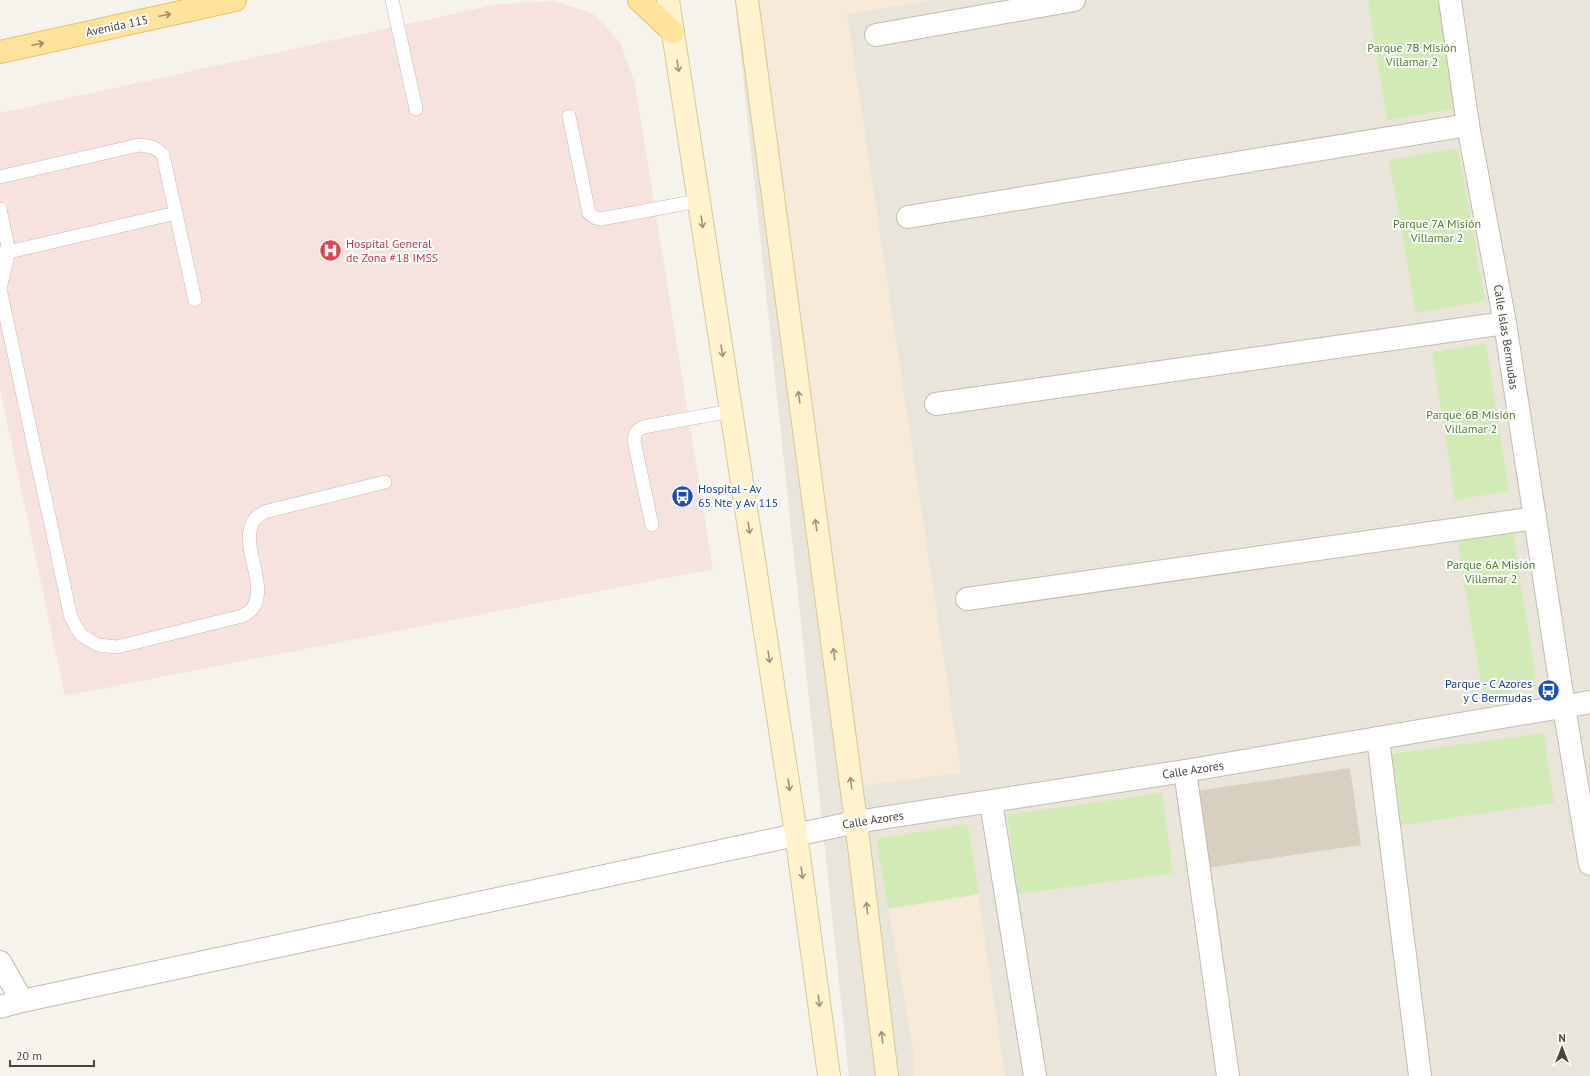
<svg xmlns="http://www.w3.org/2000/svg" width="1590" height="1076" viewBox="0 0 1590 1076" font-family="'PT Sans',sans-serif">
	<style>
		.residential { fill: #eae5da }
		.commercial { fill: #f7ead8 }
		.medical { fill: #f6e3e0 }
		.green { fill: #d2eab5 }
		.building { fill: #d8cfc1 }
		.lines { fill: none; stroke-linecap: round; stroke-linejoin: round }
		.service-casing { stroke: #c2bbae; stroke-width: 14 }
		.minor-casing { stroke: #c2bbae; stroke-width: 24 }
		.tertiary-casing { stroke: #c2bbae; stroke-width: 24 }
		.secondary-casing { stroke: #d6c79b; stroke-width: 24 }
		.primary-casing { stroke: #e6c16a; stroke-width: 24 }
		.service { stroke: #fff; stroke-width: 13 }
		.minor { stroke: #fff; stroke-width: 22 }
		.tertiary { stroke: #fff; stroke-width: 22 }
		.secondary { stroke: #fff3cd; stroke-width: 22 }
		.primary { stroke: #ffe39c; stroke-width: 22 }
		.oneway { stroke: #9c8c66 }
		.oneway2 { stroke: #9c937c }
		.labels { text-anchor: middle; stroke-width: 4; stroke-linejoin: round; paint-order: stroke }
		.street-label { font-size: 12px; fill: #4b4439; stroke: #fff }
		.park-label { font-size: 12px; fill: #4a7f2a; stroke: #fff }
		.health-label { font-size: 12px; fill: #be3a42; stroke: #fff; text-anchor: start }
		.transit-label { font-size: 12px; fill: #164399; stroke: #fff; text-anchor: start }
	</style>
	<rect width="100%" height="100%" fill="#f6f3ec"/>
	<!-- residential -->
	<path class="residential" d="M735,0H1590V1076H849Z"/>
	<!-- commercial -->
	<g class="commercial">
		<path d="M746,0H936L847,14L961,773L844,788Z"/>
		<path d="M968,824L1005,1076H913L914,1054L876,839Z"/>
	</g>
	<!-- medical -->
	<path class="medical" d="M553,1L593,13L620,42L635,84L713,569L65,696L0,389V113L499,4Z"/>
	<!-- green -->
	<g class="green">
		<path d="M1368,0H1439L1456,109L1387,120Z"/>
		<path d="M1458,148L1485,301L1416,313L1389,160Z"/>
		<path d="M1486,344L1509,491L1455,500L1432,352Z"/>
		<path d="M1513,532L1537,687L1483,697L1457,540Z"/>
		<path d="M1544,733L1554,803L1401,825L1391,754Z"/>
		<path d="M1162,793L1173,873L1018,894L1007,815Z"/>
		<path d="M968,824L979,894L888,909L876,839Z"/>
	</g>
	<!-- building -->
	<path class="building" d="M1350,768L1361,845L1207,868L1196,791Z"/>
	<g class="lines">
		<defs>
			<g id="service">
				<path d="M392,0L416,109"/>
				<path d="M569,116L589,213L596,218L601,219L698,201"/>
				<path d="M0,177L139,145C150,146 156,147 163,155L195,300"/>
				<path d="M0,209L9,252L0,288"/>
				<path d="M0,254L176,213"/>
				<path d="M0,289L71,618L81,635L98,645L117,647L242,616C245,614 250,612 252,609C270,585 238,545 254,520C256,517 261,515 264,512L385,482"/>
				<path d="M652,525L634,441L636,432L643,427L731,411"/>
			</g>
			<g id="minor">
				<path d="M876,35L1074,0"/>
				<path d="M908,217L1468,125"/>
				<path d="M936,404L1505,323"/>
				<path d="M967,599L1535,518"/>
				<path d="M1378,738L1420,1076"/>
				<path d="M1185,771L1228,1076"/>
				<path d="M991,802L1035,1076"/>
			</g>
			<g id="tertiary">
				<path d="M1450,0L1468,125L1505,323L1564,707L1590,864"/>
				<path d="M0,962L22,1001"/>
				<path d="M0,1007L22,1001L856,822L1185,771L1590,702"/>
			</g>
			<g id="secondary">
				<path d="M668,0L796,834L829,1076"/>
				<path d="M747,0L856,822L887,1076"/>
			</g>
			<g id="primary">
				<path d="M639,0L673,32"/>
				<path d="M0,52L235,0"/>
			</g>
		</defs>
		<!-- service casing -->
		<use href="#service" class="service-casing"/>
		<!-- minor casing -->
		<use href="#minor" class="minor-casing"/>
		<!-- tertiary casing -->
		<use href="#tertiary" class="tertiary-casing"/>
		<!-- secondary casing -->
		<use href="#secondary" class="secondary-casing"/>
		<!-- primary casing -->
		<use href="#primary" class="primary-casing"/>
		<!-- service -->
		<use href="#service" class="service"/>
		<!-- minor -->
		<use href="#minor" class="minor"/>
		<!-- tertiary -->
		<use href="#tertiary" class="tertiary"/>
		<!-- secondary -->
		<use href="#secondary" class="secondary"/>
		<!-- primary -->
		<use href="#primary" class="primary"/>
	</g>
	<!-- one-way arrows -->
	<defs><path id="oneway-shaft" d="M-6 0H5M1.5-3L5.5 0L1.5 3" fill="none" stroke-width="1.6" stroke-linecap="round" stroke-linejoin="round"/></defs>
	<g class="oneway">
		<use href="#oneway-shaft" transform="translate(165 15) rotate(-12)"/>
		<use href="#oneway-shaft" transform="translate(38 44) rotate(-12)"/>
	</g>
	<g class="oneway2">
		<use href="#oneway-shaft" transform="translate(678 66) rotate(81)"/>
		<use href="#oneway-shaft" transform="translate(702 222) rotate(81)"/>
		<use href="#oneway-shaft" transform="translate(722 351) rotate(81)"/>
		<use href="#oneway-shaft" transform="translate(799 397) rotate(-98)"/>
		<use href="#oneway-shaft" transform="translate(816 525) rotate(-98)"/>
		<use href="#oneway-shaft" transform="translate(749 528) rotate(81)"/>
		<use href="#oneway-shaft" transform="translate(834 654) rotate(-98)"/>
		<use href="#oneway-shaft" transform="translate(769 657) rotate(81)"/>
		<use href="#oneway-shaft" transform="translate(851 783) rotate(-98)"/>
		<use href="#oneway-shaft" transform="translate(789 785) rotate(81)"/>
		<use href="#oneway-shaft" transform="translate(802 873) rotate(82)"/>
		<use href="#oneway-shaft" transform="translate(867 908) rotate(-97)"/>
		<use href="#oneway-shaft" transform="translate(819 1001) rotate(82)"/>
		<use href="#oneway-shaft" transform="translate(882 1037) rotate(-97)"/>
	</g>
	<!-- icons -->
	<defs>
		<symbol id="hospital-disc" viewBox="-11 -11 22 22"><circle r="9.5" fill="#e0444e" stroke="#fff"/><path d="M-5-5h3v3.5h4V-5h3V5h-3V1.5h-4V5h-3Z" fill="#fff"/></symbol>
		<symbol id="bus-disc" viewBox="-11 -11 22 22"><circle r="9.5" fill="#1a4fb4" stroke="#fff"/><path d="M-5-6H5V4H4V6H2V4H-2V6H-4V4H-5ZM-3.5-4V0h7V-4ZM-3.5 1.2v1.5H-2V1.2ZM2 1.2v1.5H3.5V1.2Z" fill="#fff"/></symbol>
	</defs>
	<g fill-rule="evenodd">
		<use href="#hospital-disc" x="318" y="238" width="25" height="25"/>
		<use href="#bus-disc" x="670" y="484" width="25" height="25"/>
		<use href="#bus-disc" x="1536" y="678" width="25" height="25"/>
	</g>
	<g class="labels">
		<!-- street labels -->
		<g class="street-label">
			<text transform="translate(117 26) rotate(-12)" y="4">Avenida 115</text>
			<text transform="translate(1506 337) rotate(81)" y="4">Calle Islas Bermudas</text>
			<text transform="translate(1193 770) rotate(-9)" y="4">Calle Azores</text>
			<text transform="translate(873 820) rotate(-9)" y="4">Calle Azores</text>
		</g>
		<!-- park labels -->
		<g class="park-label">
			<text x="1412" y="52">Parque 7B Misión<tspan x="1412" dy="14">Villamar 2</tspan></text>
			<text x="1437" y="228">Parque 7A Misión<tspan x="1437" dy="14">Villamar 2</tspan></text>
			<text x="1471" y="419">Parque 6B Misión<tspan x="1471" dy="14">Villamar 2</tspan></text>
			<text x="1491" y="569">Parque 6A Misión<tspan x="1491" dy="14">Villamar 2</tspan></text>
		</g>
		<!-- health labels -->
		<g class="health-label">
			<text x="346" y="248">Hospital General<tspan x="346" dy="14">de Zona #18 IMSS</tspan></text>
		</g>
		<!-- transit labels -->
		<g class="transit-label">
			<text x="698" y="493">Hospital - Av<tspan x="698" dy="14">65 Nte y Av 115</tspan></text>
			<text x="1532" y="688" text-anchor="end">Parque - C Azores<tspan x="1532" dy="14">y C Bermudas</tspan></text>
		</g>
	</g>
	<!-- north arrow -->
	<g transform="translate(1562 1048)" stroke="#ffffff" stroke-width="3" paint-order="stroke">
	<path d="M0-3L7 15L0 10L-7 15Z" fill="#4b4439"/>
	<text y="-6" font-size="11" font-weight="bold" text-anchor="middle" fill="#4b4439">N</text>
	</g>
	<!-- scale -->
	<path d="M10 1060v6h84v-6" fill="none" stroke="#4b4439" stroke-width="2"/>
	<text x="16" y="1060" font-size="12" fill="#4b4439" stroke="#ffffff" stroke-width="3" paint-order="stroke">20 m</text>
</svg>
